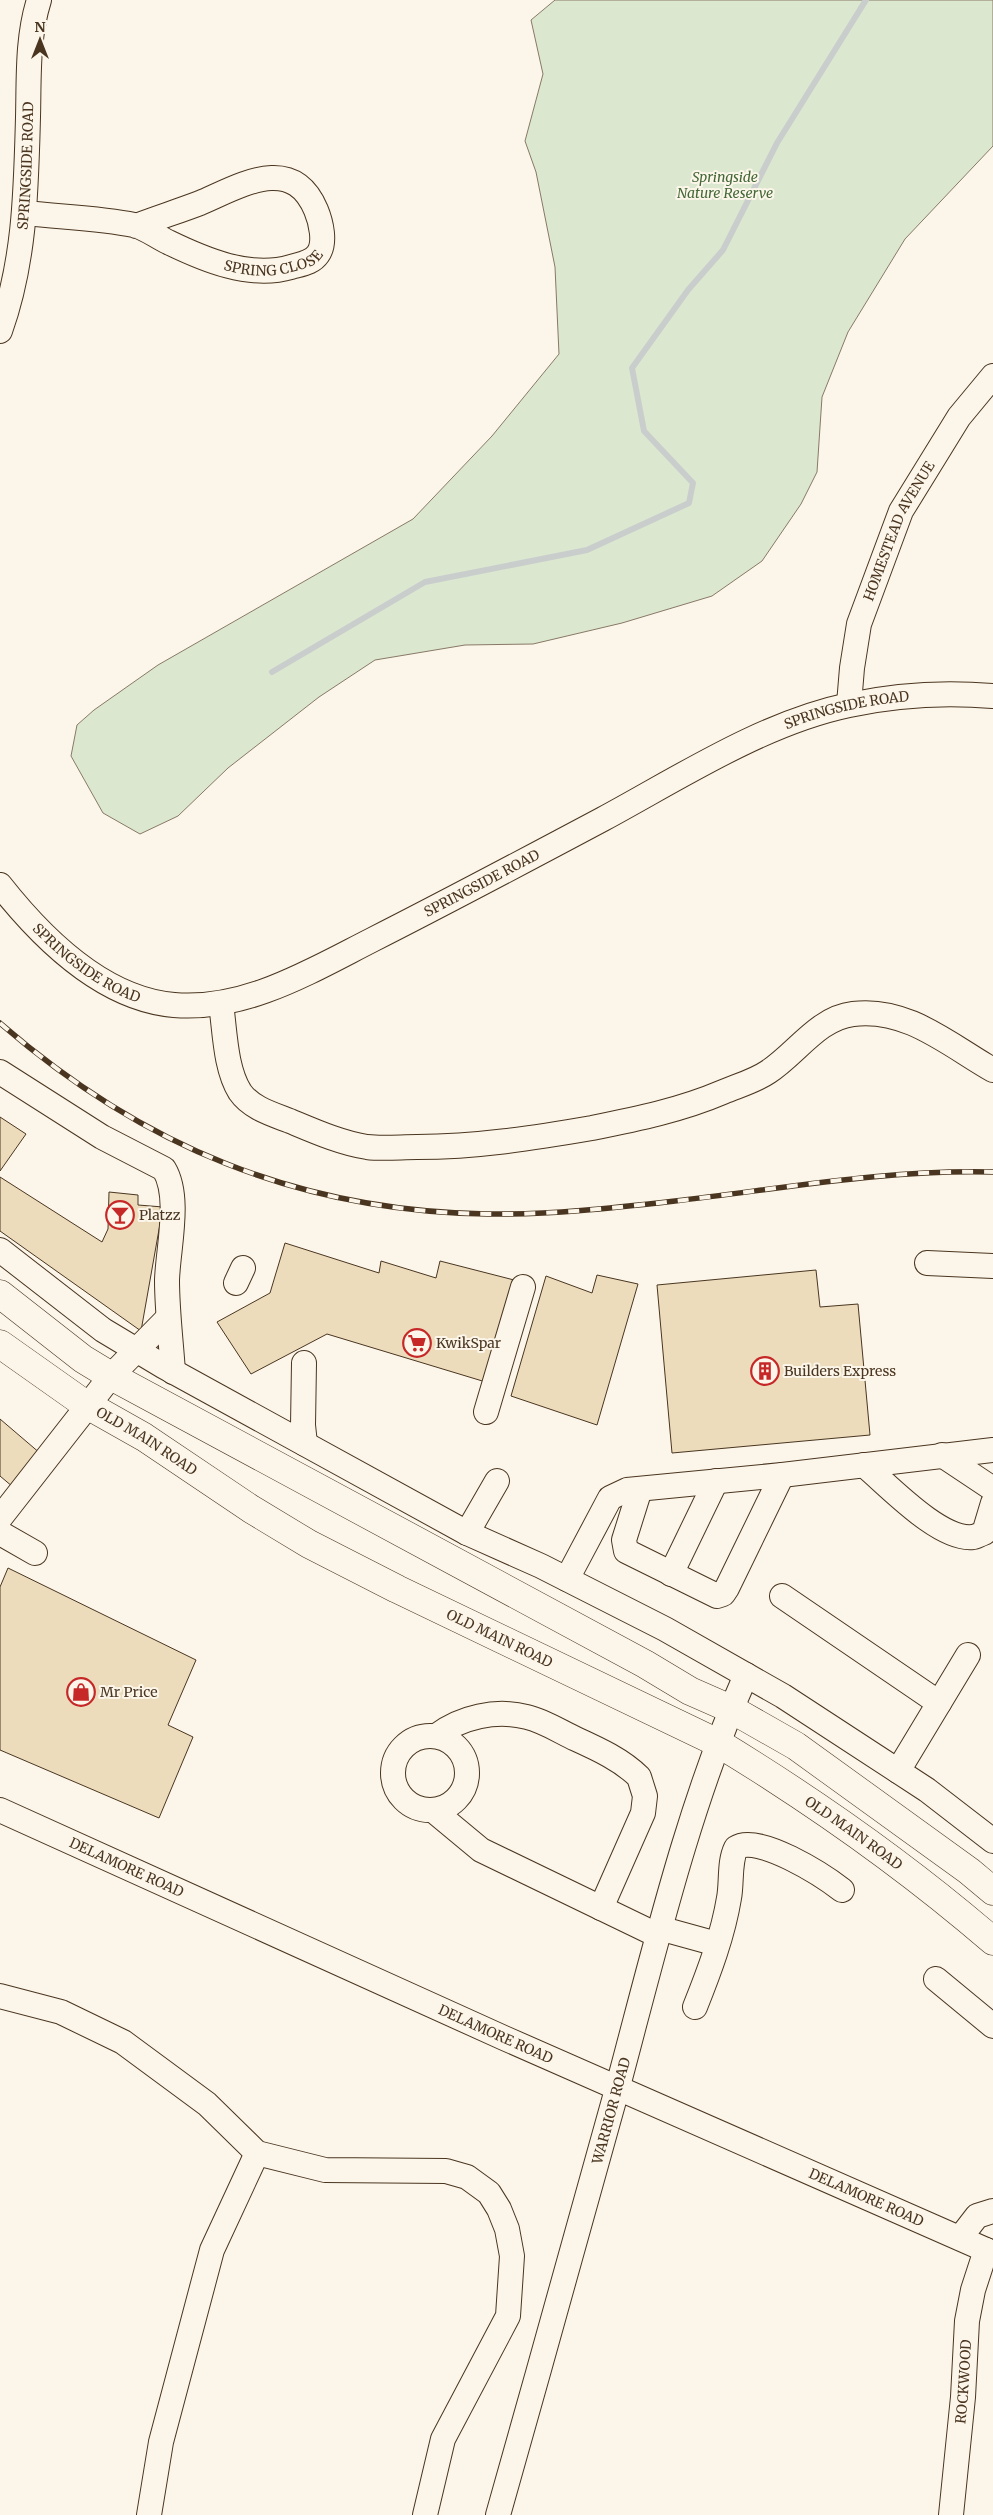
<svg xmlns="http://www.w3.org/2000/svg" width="993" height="2515" viewBox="0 0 993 2515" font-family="Merriweather,serif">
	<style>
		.green { fill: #dce7d0; stroke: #887966 }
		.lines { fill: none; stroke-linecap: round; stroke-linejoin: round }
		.stream { stroke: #c9cecd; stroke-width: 6 }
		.building { fill: #ecdcbc; stroke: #4a3520 }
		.minor-casing { stroke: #4a3520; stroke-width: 26 }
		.major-casing { stroke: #4a3520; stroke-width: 29 }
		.minor { stroke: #fbf6e9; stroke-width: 24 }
		.major { stroke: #fbf6e9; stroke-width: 28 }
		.rail-casing { stroke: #4a3520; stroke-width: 5.5 }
		.rail { stroke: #fbf6e9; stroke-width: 4; stroke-dasharray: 11; stroke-linecap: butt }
		.labels { text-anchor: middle; stroke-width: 4; stroke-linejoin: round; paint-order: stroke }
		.street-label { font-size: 14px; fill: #4a3520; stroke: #fbf6e9 }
		.park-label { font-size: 14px; font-style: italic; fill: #436837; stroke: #fbf6e9 }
		.poi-label { font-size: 14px; fill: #4a3520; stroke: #fbf6e9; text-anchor: start }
	</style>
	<rect width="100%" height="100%" fill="#fbf6e9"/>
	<!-- green -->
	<path class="green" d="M555,0H993V146L905,239L848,332L822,397L817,472L801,504L762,561L712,596L622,623L533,644L465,645L375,660L319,697L228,768L178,816L140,834L103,813L71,756L77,725L94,710L158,665L413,519L492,436L559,354L555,267L536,172L525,141L543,74L531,20Z"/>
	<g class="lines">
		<!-- stream -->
		<path class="stream" d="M272,672L425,582L587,550L689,503L693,483L644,431L632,368L688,290L723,250L777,143L866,0"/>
	</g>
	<!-- building -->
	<g class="building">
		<path d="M0,1117L26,1134L0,1171Z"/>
		<path d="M0,1177L102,1242L108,1229L109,1192L138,1195V1205L163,1207L141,1331L0,1231Z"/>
		<path d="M285,1243L379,1273L381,1261L436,1278L440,1261L514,1280L489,1383L327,1334L251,1374L217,1322L270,1293Z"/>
		<path d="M816,1270L820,1307L858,1304L870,1435L672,1453L657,1285Z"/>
		<path d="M597,1275L638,1284L597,1425L511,1396L546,1276L592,1293Z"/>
		<path d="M0,1419L41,1454L13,1487L0,1476Z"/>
		<path d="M8,1568L196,1660L168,1725L193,1737L159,1818L0,1750V1587Z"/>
	</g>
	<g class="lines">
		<defs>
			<g id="minor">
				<path id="s1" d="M26,213C60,217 100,218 134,225C146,228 157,237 168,242C205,260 250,279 291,267C301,264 312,263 318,254C326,243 321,222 316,210C292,153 240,186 200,203C179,211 157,218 136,226"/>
				<path id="s2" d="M0,331C25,261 26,191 28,117C29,78 27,38 39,0"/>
				<path id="s3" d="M849,704L852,668L859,624L901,511L959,417L993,376"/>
				<path id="s4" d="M0,885C41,937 103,999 174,1005C245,1011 311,971 372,940C449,901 526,860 603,819C679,778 763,723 849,705C895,695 946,692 993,696"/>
				<path d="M221,1004C225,1031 225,1068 240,1092C251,1108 272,1114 290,1121C314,1131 341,1143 367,1147C383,1149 401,1147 417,1147C476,1147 534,1138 592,1128C637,1119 681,1110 723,1092C737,1086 755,1081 768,1072C796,1054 818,1018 853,1014C907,1007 949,1045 993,1070"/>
				<path d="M0,1072L102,1137L164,1169C181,1197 168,1248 167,1280C167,1311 171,1341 173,1372"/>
				<path d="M0,1250L103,1330L163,1366L467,1533L541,1566L665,1629L783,1696L927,1790L993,1841"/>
				<path d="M927,1263L993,1266"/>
				<path d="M236,1283L243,1268"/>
				<path d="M304,1363L303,1425L305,1444"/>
				<path d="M486,1412L523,1287"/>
				<path d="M942,1455L993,1489"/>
				<path d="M864,1465C888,1485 940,1541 973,1537C976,1537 980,1534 984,1533L993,1503"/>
				<path d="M640,1489L624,1540L626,1551L717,1596L723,1594L727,1588L782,1475"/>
				<path d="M0,1518L111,1376L168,1318"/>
				<path d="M0,1533L35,1553"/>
				<path d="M467,1533L497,1481"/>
				<path d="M671,1574L716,1481"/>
				<path d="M567,1579L610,1498L627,1490L782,1475L993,1450"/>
				<path d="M782,1596L939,1703"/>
				<circle cx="430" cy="1773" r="37"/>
				<path d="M436,1736C461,1717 496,1709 527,1717C544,1721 561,1732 576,1739C598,1749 622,1760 639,1777L645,1796L643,1813L601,1908"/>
				<path d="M898,1771L968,1655"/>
				<path id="s5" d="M0,1810L504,2038L993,2253"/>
				<path d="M434,1811L481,1850L657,1935"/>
				<path d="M659,1928L717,1944"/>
				<path d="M936,1979L993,2026"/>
				<path d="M0,1996L61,2012L123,2042L207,2104L257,2153L325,2170L446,2171L467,2177L489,2193L499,2209L507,2229L512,2256L508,2316L443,2439L425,2515"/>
				<path d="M695,2007C709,1972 723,1935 729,1898C732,1883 729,1862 736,1848C758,1833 824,1876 842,1890"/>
				<path d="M960,2238L977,2216L993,2211"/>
				<path d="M149,2515L161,2442L212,2250L257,2153"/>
				<path id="s6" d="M498,2515C538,2372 579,2230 618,2086C655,1948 688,1806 746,1675"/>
				<path id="s7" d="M951,2515L963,2397L967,2321L973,2290L986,2250"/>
			</g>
			<g id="major">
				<path d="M0,1294L83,1359L111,1376L645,1664L690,1691L731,1709L796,1746L969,1871L993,1891"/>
				<path id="s8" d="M0,1344L82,1402L144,1437L251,1509L309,1544L397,1589L718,1743C815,1802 907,1867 993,1941"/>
			</g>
		</defs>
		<!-- minor casing -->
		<use href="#minor" class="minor-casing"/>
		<!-- major casing -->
		<use href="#major" class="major-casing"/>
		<!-- minor -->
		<use href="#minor" class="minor"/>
		<!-- major -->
		<use href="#major" class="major"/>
		<defs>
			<path id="rail" d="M0,1023C142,1146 298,1211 487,1214C549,1215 613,1208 675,1201C780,1189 887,1169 993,1172"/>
		</defs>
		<!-- rail casing -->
		<use href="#rail" class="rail-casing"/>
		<!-- rail -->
		<use href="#rail" class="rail"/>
	</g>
	<!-- icons -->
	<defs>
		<symbol id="bar-ring" viewBox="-11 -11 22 22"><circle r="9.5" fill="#fbf6e9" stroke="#c62828" stroke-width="1.5"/><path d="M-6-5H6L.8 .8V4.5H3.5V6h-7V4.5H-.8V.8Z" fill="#c62828"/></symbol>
		<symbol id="supermarket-ring" viewBox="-11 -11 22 22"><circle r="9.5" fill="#fbf6e9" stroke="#c62828" stroke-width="1.5"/><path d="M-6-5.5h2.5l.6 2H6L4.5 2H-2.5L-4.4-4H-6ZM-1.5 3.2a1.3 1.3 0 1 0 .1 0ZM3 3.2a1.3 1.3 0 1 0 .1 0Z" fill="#c62828"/></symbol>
		<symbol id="building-ring" viewBox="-11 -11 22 22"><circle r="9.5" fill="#fbf6e9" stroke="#c62828" stroke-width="1.5"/><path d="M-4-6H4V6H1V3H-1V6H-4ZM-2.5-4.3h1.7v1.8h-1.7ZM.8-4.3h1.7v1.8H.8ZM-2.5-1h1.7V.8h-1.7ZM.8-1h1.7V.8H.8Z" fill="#c62828"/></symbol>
		<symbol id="shop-ring" viewBox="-11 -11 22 22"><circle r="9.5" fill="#fbf6e9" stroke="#c62828" stroke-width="1.5"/><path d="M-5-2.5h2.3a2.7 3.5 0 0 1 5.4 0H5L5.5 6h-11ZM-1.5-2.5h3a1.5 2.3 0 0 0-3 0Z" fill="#c62828"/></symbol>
	</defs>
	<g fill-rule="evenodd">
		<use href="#bar-ring" x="104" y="1199" width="32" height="32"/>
		<use href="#supermarket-ring" x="401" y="1327" width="32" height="32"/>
		<use href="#building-ring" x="749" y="1355" width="32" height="32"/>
		<use href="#shop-ring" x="65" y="1676" width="32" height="32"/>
	</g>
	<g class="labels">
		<!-- street labels -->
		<g class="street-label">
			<text dy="5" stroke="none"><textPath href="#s2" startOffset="168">SPRINGSIDE ROAD</textPath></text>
			<text dy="5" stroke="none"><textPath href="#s1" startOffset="258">SPRING CLOSE</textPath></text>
			<text dy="5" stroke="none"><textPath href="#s3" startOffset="182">HOMESTEAD AVENUE</textPath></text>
			<text dy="5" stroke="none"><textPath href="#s4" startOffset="958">SPRINGSIDE ROAD</textPath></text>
			<text dy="5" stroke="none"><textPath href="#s4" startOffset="552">SPRINGSIDE ROAD</textPath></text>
			<text dy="5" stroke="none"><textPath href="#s4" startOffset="118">SPRINGSIDE ROAD</textPath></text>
			<text dy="5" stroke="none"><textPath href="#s8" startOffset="176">OLD MAIN ROAD</textPath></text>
			<text dy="5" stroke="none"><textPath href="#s8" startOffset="581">OLD MAIN ROAD</textPath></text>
			<text dy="5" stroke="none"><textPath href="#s8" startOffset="986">OLD MAIN ROAD</textPath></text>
			<text dy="5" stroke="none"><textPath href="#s5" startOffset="139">DELAMORE ROAD</textPath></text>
			<text dy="5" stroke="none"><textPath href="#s5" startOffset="544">DELAMORE ROAD</textPath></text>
			<text dy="5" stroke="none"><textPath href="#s6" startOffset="420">WARRIOR ROAD</textPath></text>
			<text dy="5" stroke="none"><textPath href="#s5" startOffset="949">DELAMORE ROAD</textPath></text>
			<text dy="5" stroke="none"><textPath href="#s7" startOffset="134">ROCKWOOD</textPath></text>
		</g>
		<!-- park labels -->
		<g class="park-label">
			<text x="725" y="182">Springside<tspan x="725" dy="16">Nature Reserve</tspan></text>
		</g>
		<!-- poi labels -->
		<g class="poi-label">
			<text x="139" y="1220">Platzz</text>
			<text x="436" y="1348">KwikSpar</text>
			<text x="784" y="1376">Builders Express</text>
			<text x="100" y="1697">Mr Price</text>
		</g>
	</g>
	<!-- north arrow -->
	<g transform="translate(40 40)" stroke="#fbf6e9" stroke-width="4" paint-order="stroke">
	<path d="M0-4L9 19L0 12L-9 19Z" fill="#4a3520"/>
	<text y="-8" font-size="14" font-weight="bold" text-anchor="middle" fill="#4a3520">N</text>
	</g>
</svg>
